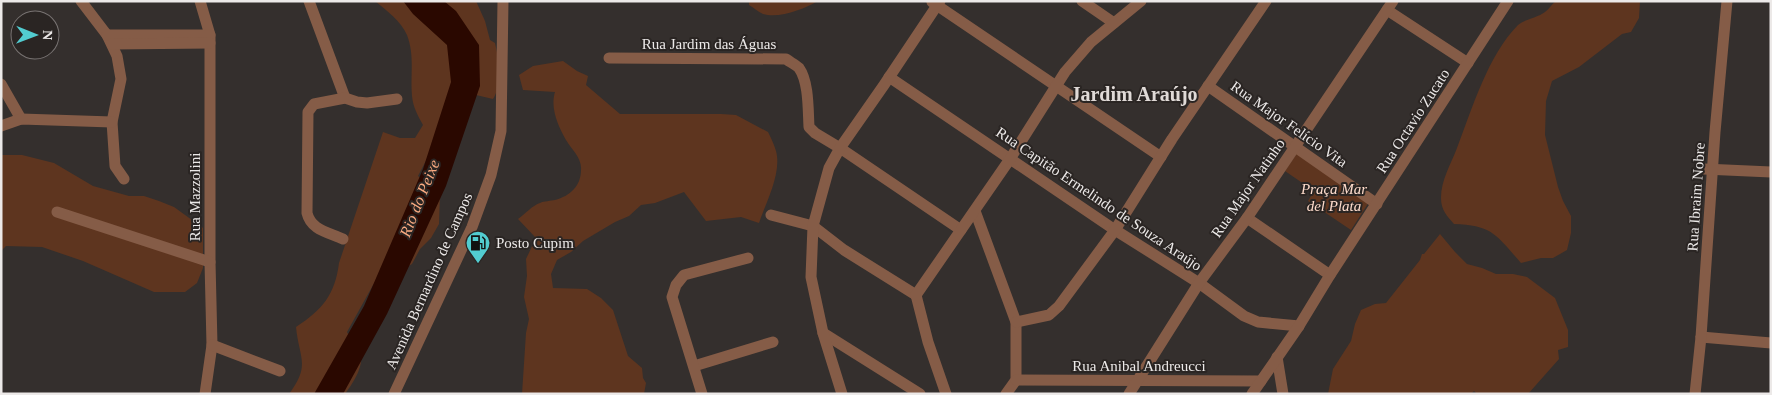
<svg xmlns="http://www.w3.org/2000/svg" width="1772" height="395" viewBox="0 0 1772 395" font-family="'Times New Roman',serif">
	<style>
		.green { fill: #5e351f }
		.water { fill: #2a0800 }
		.lines { fill: none; stroke-linecap: round; stroke-linejoin: round }
		.minor { stroke: #855c47; stroke-width: 11 }
		.labels { text-anchor: middle; stroke-width: 4; stroke-linejoin: round; paint-order: stroke }
		.street-label { font-size: 15px; fill: #ece9e8; stroke: #2a2523 }
		.park-label { font-size: 15px; font-style: italic; fill: #fddbcb; stroke: #2a2523 }
		.poi-label { font-size: 15px; fill: #ece9e8; stroke: #2a2523; text-anchor: start }
		.water-label { font-size: 16px; font-style: italic; fill: #f9aa81; stroke: #2a2523 }
		.district-label { font-size: 20px; font-weight: bold; fill: #e0dad7; stroke: #2a2523 }
	</style>
	<rect width="100%" height="100%" fill="#342f2d"/>
	<!-- green -->
	<g class="green">
		<path d="M375,1H476L485,21L490,40L495,43C499,60 503,83 493,99L476,95L454,107L418,176L440,194L439,224L431,238L420,249L412,264L398,271L383,272L373,285L347,332C349,337 354,340 357,345C368,361 355,380 345,394H289C311,365 299,358 296,327C322,310 335,295 339,263L383,132L400,138H415L423,125C418,116 413,107 412,96C410,75 415,56 407,35C401,21 387,11 375,1Z"/>
		<path d="M749,1H818C804,9 779,19 763,14C758,12 753,7 749,5Z"/>
		<path d="M1556,1H1640L1639,18L1631,32L1622,34L1579,67L1552,81L1546,101L1545,135L1558,187L1563,201L1571,216V233L1567,250L1553,258H1541L1521,263C1497,236 1493,225 1454,224C1447,216 1441,210 1441,198C1441,180 1451,164 1457,148C1472,109 1488,55 1518,25C1525,19 1537,18 1545,12C1549,9 1552,4 1556,1Z"/>
		<path d="M563,61L577,71L588,76L586,85L620,114H721L736,115L768,132C771,138 774,144 776,151C782,173 766,202 759,223L741,217L706,221L684,192L655,203L641,205L629,216L615,222L583,241L571,252L557,260L551,274L553,288L587,289L601,298L613,310L628,356L642,368L643,378L646,383L644,394H522L526,333L529,319L524,297L527,276L526,259L536,238L518,219C525,214 533,205 540,203C544,201 551,201 555,200C570,196 581,186 581,170C582,158 572,150 566,140C558,126 550,108 555,92L523,90L519,75L533,66Z"/>
		<path d="M1297,153L1369,202L1351,230L1308,201L1314,191L1285,171Z"/>
		<path d="M1,155H22L54,163L93,186L129,196H144L159,201L174,207L203,228V268L197,283L185,292H154L83,261L42,247L6,246L1,251Z"/>
		<path d="M1440,234L1455,252L1467,264L1482,268L1496,274H1513L1527,277L1555,298L1568,330V347L1558,350L1559,359L1528,394H1477L1474,391L1471,394H1328L1333,369L1351,341L1355,324L1361,310L1375,304L1386,303L1420,260L1422,254H1424Z"/>
	</g>
	<!-- water -->
	<path class="water" d="M403,1H444L456,11L479,45L480,86L446,186L387,314L343,394H314L364,306L423,169L451,82L447,45L413,14Z"/>
	<g class="lines">
		<!-- minor -->
		<g class="minor">
			<path d="M81,1L107,35L117,56L121,79L112,122L115,166L124,179"/>
			<path d="M200,1L210,35V262L212,345L205,394"/>
			<path d="M309,1L345,98"/>
			<path d="M1082,1L1114,23"/>
			<path d="M932,2L1161,157"/>
			<path d="M1387,10L1468,63"/>
			<path d="M107,35H210"/>
			<path d="M112,44L210,43"/>
			<path d="M609,58L786,59C790,62 796,65 799,68C809,82 808,110 809,127L815,133L840,148L961,230"/>
			<path d="M889,77L1115,230L1199,283L1244,316L1258,322L1299,326"/>
			<path d="M1,84L21,119"/>
			<path d="M1208,86L1377,204"/>
			<path d="M1,126L21,119L112,122"/>
			<path d="M1704,169L1771,172"/>
			<path d="M975,211L1016,322V380L1006,394"/>
			<path d="M57,212L210,262"/>
			<path d="M771,215L813,226L844,250L916,295"/>
			<path d="M1247,218L1330,275"/>
			<path d="M343,239C328,232 311,230 307,213L308,112L314,104L345,98L357,102L367,103L397,99"/>
			<path d="M1016,322L1049,315L1059,306L1115,230L1172,139L1266,1"/>
			<path d="M823,333L920,394"/>
			<path d="M1701,337L1771,343"/>
			<path d="M212,345L280,371"/>
			<path d="M1277,357L1283,394"/>
			<path d="M694,366L773,342"/>
			<path d="M1016,380L1261,381"/>
			<path d="M394,394L472,227L491,175L501,131L503,1"/>
			<path d="M702,394L672,297L676,285L684,275L748,258"/>
			<path d="M842,394L823,333L811,277L813,226L829,168L840,148L884,85L940,1"/>
			<path d="M946,394L928,342L916,295L1010,159L1065,72L1091,42L1141,1"/>
			<path d="M1129,394L1199,283L1247,218L1393,1"/>
			<path d="M1252,394L1299,326L1330,275L1508,1"/>
			<path d="M1695,394L1701,337L1715,132L1727,1"/>
		</g>
	</g>
	<!-- icons -->
	<defs>
		<symbol id="fuel-pin" viewBox="-11 -11 22 30"><path d="M0 17L-7.5 6A9.5 9.5 0 1 1 7.5 6Z" fill="#52ccd0" stroke="#2a2523"/><path d="M-5.5-6h7V0h2V4h1.3V-2.5L3-4.5l.8-.8L6-3V5H2.5V1h-1V6h-7ZM-4.2-4.7v3.2H.2V-4.7Z" fill="#111"/></symbol>
	</defs>
	<g fill-rule="evenodd">
		<use href="#fuel-pin" x="464" y="229" width="28" height="38"/>
	</g>
	<g class="labels">
		<!-- street labels -->
		<g class="street-label">
			<text x="709" y="49">Rua Jardim das Águas</text>
			<text transform="translate(1413 121) rotate(-57)" y="5">Rua Octavio Zucato</text>
			<text transform="translate(1289 124) rotate(35)" y="5">Rua Major Felício Vita</text>
			<text transform="translate(1248 188) rotate(-55)" y="5">Rua Major Natinho</text>
			<text transform="translate(195 197) rotate(-90)" y="5">Rua Mazzolini</text>
			<text transform="translate(1696 197) rotate(-86)" y="5">Rua Ibraim Nobre</text>
			<text transform="translate(1099 199) rotate(34)" y="5">Rua Capitão Ermelindo de Souza Araújo</text>
			<text transform="translate(429 281) rotate(-66)" y="5">Avenida Bernardino de Campos</text>
			<text x="1139" y="371">Rua Anibal Andreucci</text>
		</g>
		<!-- park labels -->
		<g class="park-label">
			<text x="1334" y="194">Praça Mar<tspan x="1334" dy="17">del Plata</tspan></text>
		</g>
		<!-- poi labels -->
		<g class="poi-label">
			<text x="496" y="248">Posto Cupim</text>
		</g>
		<!-- water labels -->
		<g class="water-label">
			<text transform="translate(419 198) rotate(-68)" y="6">Rio do Peixe</text>
		</g>
		<!-- district labels -->
		<g class="district-label">
			<text x="1134" y="101">Jardim Araújo</text>
		</g>
	</g>
	<!-- border -->
	<rect width="1772" height="395" fill="none" stroke="#ece9e8" stroke-width="5"/>
	<!-- north arrow -->
	<g transform="translate(35 35) rotate(91)"><circle r="24" fill="#2a2523" stroke="#787372"/>
	<path d="M0-4L9 19L0 12L-9 19Z" fill="#52ccd0"/>
	<text y="-8" font-size="14" font-weight="bold" text-anchor="middle" fill="#ece9e8">N</text>
	</g>
</svg>
